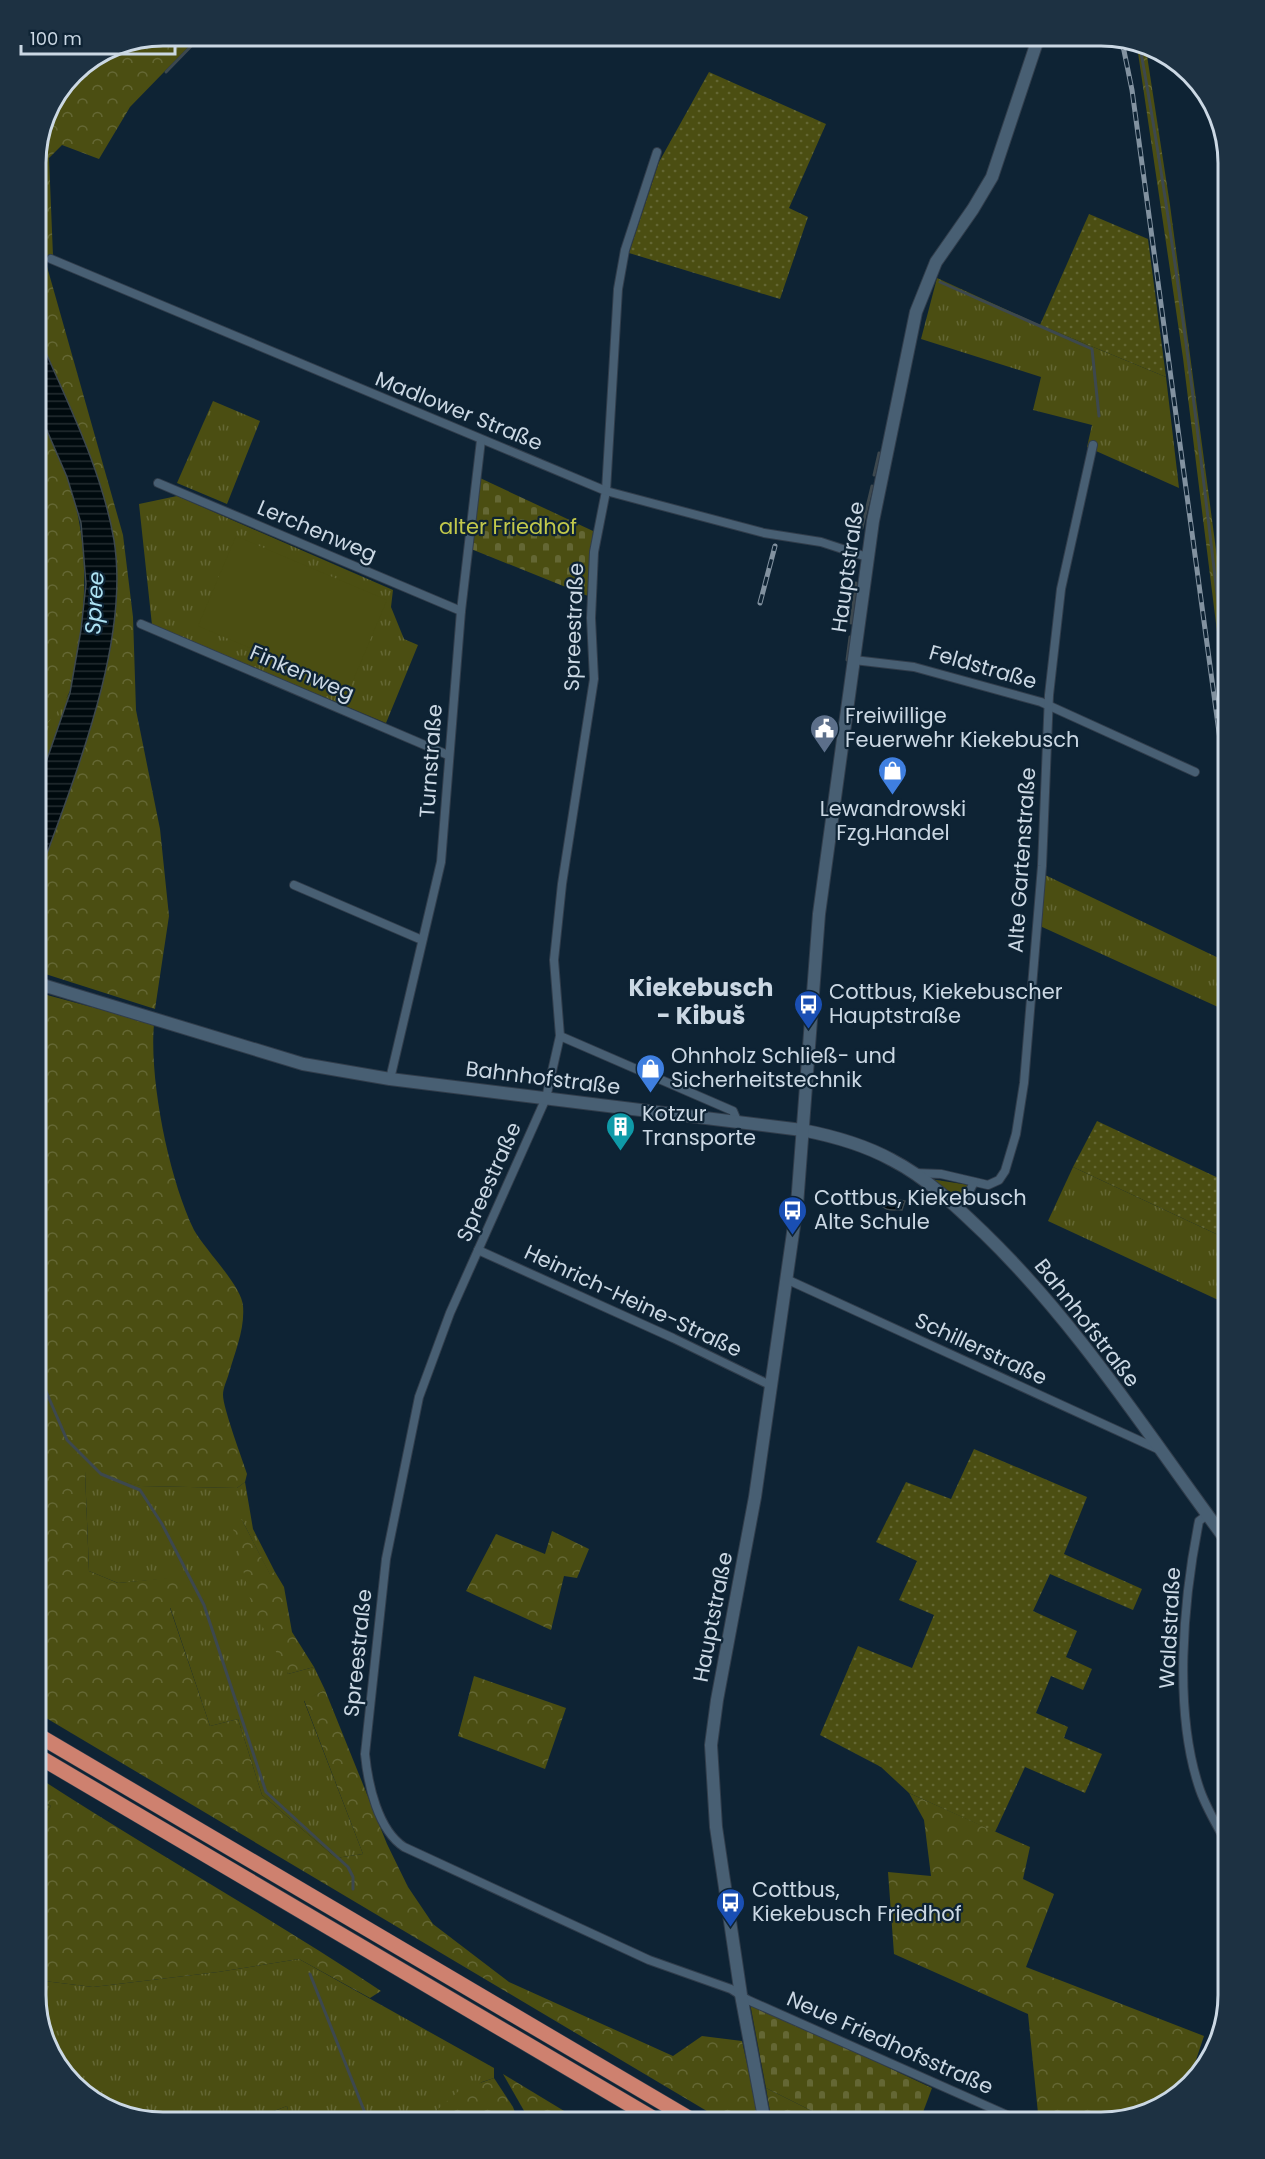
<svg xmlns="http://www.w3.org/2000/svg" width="1265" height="2159" viewBox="0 0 1265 2159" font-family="Poppins,sans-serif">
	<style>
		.grass { fill: url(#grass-tufts) }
		.forest { fill: url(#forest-crowns) }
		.cemetery { fill: url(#cemetery-stones) }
		.garden { fill: url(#garden-dots) }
		.pitch { fill: #4b4e12 }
		.water { fill: url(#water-rules); stroke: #3d484e; stroke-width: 1.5 }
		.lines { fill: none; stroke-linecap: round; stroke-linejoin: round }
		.stream { stroke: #3d484e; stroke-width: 3 }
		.street-casing { stroke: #313d4b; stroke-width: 10 }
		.secondary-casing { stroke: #313d4b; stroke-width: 14 }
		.highway-casing { stroke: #313d4b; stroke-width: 16 }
		.street { stroke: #485f73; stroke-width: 8 }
		.secondary { stroke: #485f73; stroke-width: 12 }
		.highway { stroke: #ce816f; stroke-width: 15 }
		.rail-casing { stroke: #8292a0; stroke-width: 5 }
		.rail { stroke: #0e2334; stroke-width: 3; stroke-dasharray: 9; stroke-linecap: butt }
		.labels { text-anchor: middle; stroke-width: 4.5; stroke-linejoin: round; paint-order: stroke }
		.street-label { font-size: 21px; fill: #cbd8e4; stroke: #0e2334 }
		.park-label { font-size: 21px; fill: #c1c84b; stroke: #0e2334 }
		.poi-label { font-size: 21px; fill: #cbd8e4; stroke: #0e2334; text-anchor: start }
		.water-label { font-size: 22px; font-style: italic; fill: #ade2f3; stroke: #0e2334 }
		.quarter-label { font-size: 24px; font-weight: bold; fill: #cbd8e4; stroke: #0e2334 }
		.rim { fill: none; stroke: #cbd8e4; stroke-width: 3 }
	</style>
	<defs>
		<pattern id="grass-tufts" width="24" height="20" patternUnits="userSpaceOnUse" patternTransform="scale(1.5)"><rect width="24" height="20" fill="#4b4e12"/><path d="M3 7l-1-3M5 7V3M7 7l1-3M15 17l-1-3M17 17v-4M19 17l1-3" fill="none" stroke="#646734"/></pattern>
		<pattern id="forest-crowns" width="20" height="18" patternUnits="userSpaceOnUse" patternTransform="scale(1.5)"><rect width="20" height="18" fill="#4b4e12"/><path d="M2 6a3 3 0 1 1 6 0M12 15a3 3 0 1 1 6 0" fill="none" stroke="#646734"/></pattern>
		<pattern id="cemetery-stones" width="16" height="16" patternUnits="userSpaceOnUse" patternTransform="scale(1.5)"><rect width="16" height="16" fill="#4b4e12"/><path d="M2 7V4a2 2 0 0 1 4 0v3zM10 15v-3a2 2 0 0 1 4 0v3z" fill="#646734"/></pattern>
		<pattern id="garden-dots" width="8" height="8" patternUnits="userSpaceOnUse" patternTransform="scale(1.5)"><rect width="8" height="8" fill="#4b4e12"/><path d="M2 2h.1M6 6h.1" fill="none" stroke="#646734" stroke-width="1.8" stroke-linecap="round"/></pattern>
		<pattern id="water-rules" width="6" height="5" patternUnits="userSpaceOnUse" patternTransform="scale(1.5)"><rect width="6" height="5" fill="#000a0e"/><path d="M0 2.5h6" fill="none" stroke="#242d31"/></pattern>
	</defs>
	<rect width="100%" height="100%" fill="#0e2334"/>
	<!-- grass -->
	<g class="grass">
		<path d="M937,278L1040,325L1166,377L1179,488L1087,447L1092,425L1033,410L1041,377L921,339Z"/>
		<path d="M213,401L260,421L227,504L177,483Z"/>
		<path d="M177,496L393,590L391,607L404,639L418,645L386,723L152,625L139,504Z"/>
		<path d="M70,693L36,791V737Z"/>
		<path d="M1043,874L1229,963V1012L1040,926Z"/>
		<path d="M1073,1167L1229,1240V1305L1048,1221Z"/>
		<path d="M930,1179L969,1185L960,1202Z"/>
		<path d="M85,1471L141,1486L237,1488L245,1482L253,1529L275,1572L270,1575L242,1520L288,1674L314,1667L325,1690L304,1701L363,1854L336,1858L262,1795L238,1719L210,1726L170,1607L187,1577L118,1583L89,1571Z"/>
		<path d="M36,1797L51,1806L36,1833Z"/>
		<path d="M299,1959L494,2068V2078L482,2082L437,2110L435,2123H291L287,2106L243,2123H156L92,2101L80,2088L81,2083L49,2051L36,1995V1980L93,1987L218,1972Z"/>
	</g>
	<!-- forest -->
	<g class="forest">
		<path d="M168,36H199L130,107L99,159L62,145L49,158L53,256L36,255C36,192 27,125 73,74C82,64 99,56 111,48L116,51L126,43L155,38L161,43Z"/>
		<path d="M1137,46L1146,49L1170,205L1229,647V728L1183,358Z"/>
		<path d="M46,263L123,535L133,617L136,710L160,829L169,916L155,1009L36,971V884L85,744L105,668L73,413L36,330V264Z"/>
		<path d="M36,405C81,487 94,562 77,653C75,665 75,682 69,693C62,709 46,724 36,737Z"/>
		<path d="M36,992L154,1024C149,1080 169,1179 194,1230C205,1250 242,1286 243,1306C245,1329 235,1352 229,1373C227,1380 223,1388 223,1395C223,1408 242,1458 247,1474L245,1482L237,1488L140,1486L85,1472L89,1571L118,1583L187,1576L203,1605L170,1608L210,1726L238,1719L262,1795L336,1858L363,1854L304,1700L325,1690L387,1844L408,1887L433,1924L509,1982L673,2056L702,2036L742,2041L760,2123H727L36,1712Z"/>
		<path d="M230,1516L242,1520L270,1574L275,1572L284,1587L292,1632L314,1667L288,1674L252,1607Z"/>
		<path d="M552,1531L589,1549L577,1578L564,1576L551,1630L466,1591L496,1534L545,1554Z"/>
		<path d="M474,1676L566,1708L545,1769L458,1736Z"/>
		<path d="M36,1776C150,1850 268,1916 381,1991L370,1998L299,1959L218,1972L93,1987L36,1980V1833L51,1806L36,1797Z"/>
		<path d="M909,1793L1030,1847L1023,1879L1054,1894L1026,1967L1204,2036L1193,2069L1200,2072L1157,2110L1101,2123H1039L1028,2014L894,1954L888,1872L931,1876L924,1820Z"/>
		<path d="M503,2074L584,2123H531Z"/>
		<path d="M494,2078L513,2107L519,2123H435L437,2110L460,2090Z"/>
		<path d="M766,2088L836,2123H772Z"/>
		<path d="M287,2106L291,2123H243Z"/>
	</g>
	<!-- cemetery -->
	<g class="cemetery">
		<path d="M480,478L593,531L588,596L471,549Z"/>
		<path d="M750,2003L932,2088L919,2123H836L766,2088Z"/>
	</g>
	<!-- garden -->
	<g class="garden">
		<path d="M709,72L826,124L789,208L808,217L780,299L629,253L659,162Z"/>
		<path d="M1089,214L1148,239L1166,377L1040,325Z"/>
		<path d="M1097,1121L1229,1183V1240L1073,1167Z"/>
		<path d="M974,1449L1087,1497L1064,1554L1142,1589L1133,1610L1050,1574L1033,1611L1077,1631L1066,1657L1092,1669L1083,1690L1051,1676L1036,1713L1068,1727L1064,1738L1102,1754L1085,1793L1025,1767L995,1832L909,1793L881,1767L820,1735L858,1646L912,1668L934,1615L899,1600L917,1561L876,1542L906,1482L951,1499Z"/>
	</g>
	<!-- pitch -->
	<path class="pitch" d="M236,536L387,600L349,690L198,626Z"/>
	<!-- water -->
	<g class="water">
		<path d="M36,330C65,398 101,466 114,540C131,646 71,784 36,884V791L70,693L81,630L86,584L81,523L67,477L36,405Z"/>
		<path d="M882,1197L905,1201L902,1210C894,1209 885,1213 879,1202Z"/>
	</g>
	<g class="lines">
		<!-- stream -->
		<g class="stream">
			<path d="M1140,47C1179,262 1204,480 1229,697"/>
			<path d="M166,72L201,36"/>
			<path d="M940,282L1092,349L1099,416"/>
			<path d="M874,475L879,453"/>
			<path d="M862,528L872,486"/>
			<path d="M851,623L856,583"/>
			<path d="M847,660L850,637"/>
			<path d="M45,1389L67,1440L101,1474L140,1490L162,1524L204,1605L266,1792L348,1867L353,1877V1889"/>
			<path d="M310,1974L369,2123"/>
		</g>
		<defs>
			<g id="street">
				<path d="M159,40L161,37"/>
				<path d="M657,152L625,250L618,289L606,491L594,552L591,618L594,679L562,884L554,960L560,1036L546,1098L450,1313L419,1397L386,1559L365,1754C368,1785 378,1830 404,1847L649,1960L731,1989L748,2000L1025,2123"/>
				<path d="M51,259L606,491L764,533L821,542L867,557"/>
				<path d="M158,483L461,611"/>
				<path d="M141,624L448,755"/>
				<path d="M854,660L914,667L1041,702L1195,772"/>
				<path d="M294,885L422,940"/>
				<path d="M560,1036L733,1111L738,1123"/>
				<path d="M390,1079L441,862L461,611L481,440"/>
				<path d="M914,1173L941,1174L988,1185L999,1180L1005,1171L1016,1134L1024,1083L1042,866L1049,695L1061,589L1093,445"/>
				<path d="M960,1210L974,1182"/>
				<path d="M478,1250L673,1338L772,1386"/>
				<path d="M786,1279L1160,1450"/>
				<path d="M1207,1515L1199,1521C1183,1601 1173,1712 1200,1790C1207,1810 1219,1829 1229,1847"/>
			</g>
			<g id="secondary">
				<path d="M36,983L303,1064L390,1079L802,1130C833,1136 863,1144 892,1160C927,1178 956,1206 984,1233C1079,1325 1150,1438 1229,1544"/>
				<path d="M765,2123L741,1995L716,1827L711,1745L717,1700L755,1497L797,1205L819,914L873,521L916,312L936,262L973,209L992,177L1039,36"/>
			</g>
			<g id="highway">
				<path d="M36,1734L697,2123"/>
				<path d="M36,1755L661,2123"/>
			</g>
		</defs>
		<!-- street casing -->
		<use href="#street" class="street-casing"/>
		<!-- secondary casing -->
		<use href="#secondary" class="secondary-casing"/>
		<!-- highway casing -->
		<use href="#highway" class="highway-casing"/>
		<!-- street -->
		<use href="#street" class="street"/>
		<!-- secondary -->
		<use href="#secondary" class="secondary"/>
		<!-- highway -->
		<use href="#highway" class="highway"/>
		<defs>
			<g id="rail">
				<path d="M1122,41L1132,90L1229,806"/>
				<path d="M760,603L775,546"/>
			</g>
		</defs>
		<!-- rail casing -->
		<use href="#rail" class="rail-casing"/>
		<!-- rail -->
		<use href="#rail" class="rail"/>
	</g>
	<!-- icons -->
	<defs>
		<symbol id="civic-pin" viewBox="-11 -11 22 30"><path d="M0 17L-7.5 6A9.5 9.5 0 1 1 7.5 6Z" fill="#5c6f8a" stroke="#0e2334"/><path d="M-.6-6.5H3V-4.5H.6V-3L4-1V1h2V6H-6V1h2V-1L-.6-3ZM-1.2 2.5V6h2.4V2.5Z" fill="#fff"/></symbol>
		<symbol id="shop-pin" viewBox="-11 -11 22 30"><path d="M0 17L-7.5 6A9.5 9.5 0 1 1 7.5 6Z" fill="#3f7fe0" stroke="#0e2334"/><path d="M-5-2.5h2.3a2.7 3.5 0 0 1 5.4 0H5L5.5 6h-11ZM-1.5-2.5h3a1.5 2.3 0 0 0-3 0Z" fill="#fff"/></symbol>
		<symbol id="bus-pin" viewBox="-11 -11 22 30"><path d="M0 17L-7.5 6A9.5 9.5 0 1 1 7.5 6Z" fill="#1a4fb4" stroke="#0e2334"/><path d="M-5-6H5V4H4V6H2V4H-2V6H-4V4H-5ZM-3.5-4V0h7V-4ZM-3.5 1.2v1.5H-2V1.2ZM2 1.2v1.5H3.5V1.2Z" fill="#fff"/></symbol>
		<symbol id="building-pin" viewBox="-11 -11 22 30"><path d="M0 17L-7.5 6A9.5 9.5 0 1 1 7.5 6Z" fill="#0f9aa8" stroke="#0e2334"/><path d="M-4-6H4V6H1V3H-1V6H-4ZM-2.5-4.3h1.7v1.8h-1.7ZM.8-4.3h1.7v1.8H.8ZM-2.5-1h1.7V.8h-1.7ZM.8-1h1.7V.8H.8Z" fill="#fff"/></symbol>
	</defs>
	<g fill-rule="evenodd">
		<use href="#civic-pin" x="808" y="712" width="33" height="45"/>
		<use href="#shop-pin" x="876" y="754" width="33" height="45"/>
		<use href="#bus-pin" x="792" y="988" width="33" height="45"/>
		<use href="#shop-pin" x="634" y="1052" width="33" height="45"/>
		<use href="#building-pin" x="604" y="1110" width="33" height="45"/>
		<use href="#bus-pin" x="776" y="1194" width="33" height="45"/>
		<use href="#bus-pin" x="714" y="1886" width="33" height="45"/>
	</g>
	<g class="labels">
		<!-- street labels -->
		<g class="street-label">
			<text transform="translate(459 411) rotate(22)" y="7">Madlower Straße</text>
			<text transform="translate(317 531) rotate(23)" y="7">Lerchenweg</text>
			<text transform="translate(848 567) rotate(-82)" y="7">Hauptstraße</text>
			<text transform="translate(574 627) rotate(-88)" y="7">Spreestraße</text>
			<text transform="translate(983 667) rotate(16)" y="7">Feldstraße</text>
			<text transform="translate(302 673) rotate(23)" y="7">Finkenweg</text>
			<text transform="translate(431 761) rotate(-86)" y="7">Turnstraße</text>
			<text transform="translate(1022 860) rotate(-86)" y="7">Alte Gartenstraße</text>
			<text transform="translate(543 1078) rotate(7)" y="7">Bahnhofstraße</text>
			<text transform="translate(489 1182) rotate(-66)" y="7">Spreestraße</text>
			<text transform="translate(633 1301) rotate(25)" y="7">Heinrich-Heine-Straße</text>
			<text transform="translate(1087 1323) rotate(52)" y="7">Bahnhofstraße</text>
			<text transform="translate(981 1349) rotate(25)" y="7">Schillerstraße</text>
			<text transform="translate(713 1617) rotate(-79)" y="7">Hauptstraße</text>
			<text transform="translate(1170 1628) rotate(-87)" y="7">Waldstraße</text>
			<text transform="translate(358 1653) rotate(-84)" y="7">Spreestraße</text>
			<text transform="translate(890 2043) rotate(24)" y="7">Neue Friedhofsstraße</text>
		</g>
		<!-- park labels -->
		<g class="park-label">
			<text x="508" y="534">alter Friedhof</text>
		</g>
		<!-- poi labels -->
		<g class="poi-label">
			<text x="845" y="723">Freiwillige<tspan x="845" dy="24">Feuerwehr Kiekebusch</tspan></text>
			<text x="893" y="816" text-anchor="middle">Lewandrowski<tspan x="893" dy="24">Fzg.Handel</tspan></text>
			<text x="829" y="999">Cottbus, Kiekebuscher<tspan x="829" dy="24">Hauptstraße</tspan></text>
			<text x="671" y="1063">Ohnholz Schließ- und<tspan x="671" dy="24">Sicherheitstechnik</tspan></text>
			<text x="642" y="1121">Kotzur<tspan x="642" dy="24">Transporte</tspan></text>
			<text x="814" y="1205">Cottbus, Kiekebusch<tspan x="814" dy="24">Alte Schule</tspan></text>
			<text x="752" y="1897">Cottbus,<tspan x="752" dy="24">Kiekebusch Friedhof</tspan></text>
		</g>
		<!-- water labels -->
		<g class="water-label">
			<text transform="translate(94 603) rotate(-87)" y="8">Spree</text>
		</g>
		<!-- quarter labels -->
		<g class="quarter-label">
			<text x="701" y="996">Kiekebusch<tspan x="701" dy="28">- Kibuš</tspan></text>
		</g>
	</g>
	<!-- crop -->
	<path d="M0 0H1265V2159H0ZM163 46H1101A117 117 0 0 1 1218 163V1995A117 117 0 0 1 1101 2112H163A117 117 0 0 1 46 1995V163A117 117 0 0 1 163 46Z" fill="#1d3142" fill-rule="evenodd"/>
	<path class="rim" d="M163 46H1101A117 117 0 0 1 1218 163V1995A117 117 0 0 1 1101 2112H163A117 117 0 0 1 46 1995V163A117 117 0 0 1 163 46Z"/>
	<!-- scale -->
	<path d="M21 45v9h154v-9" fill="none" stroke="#cbd8e4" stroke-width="3"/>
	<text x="30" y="45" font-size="18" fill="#cbd8e4" stroke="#0e2334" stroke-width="4.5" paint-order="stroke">100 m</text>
</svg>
